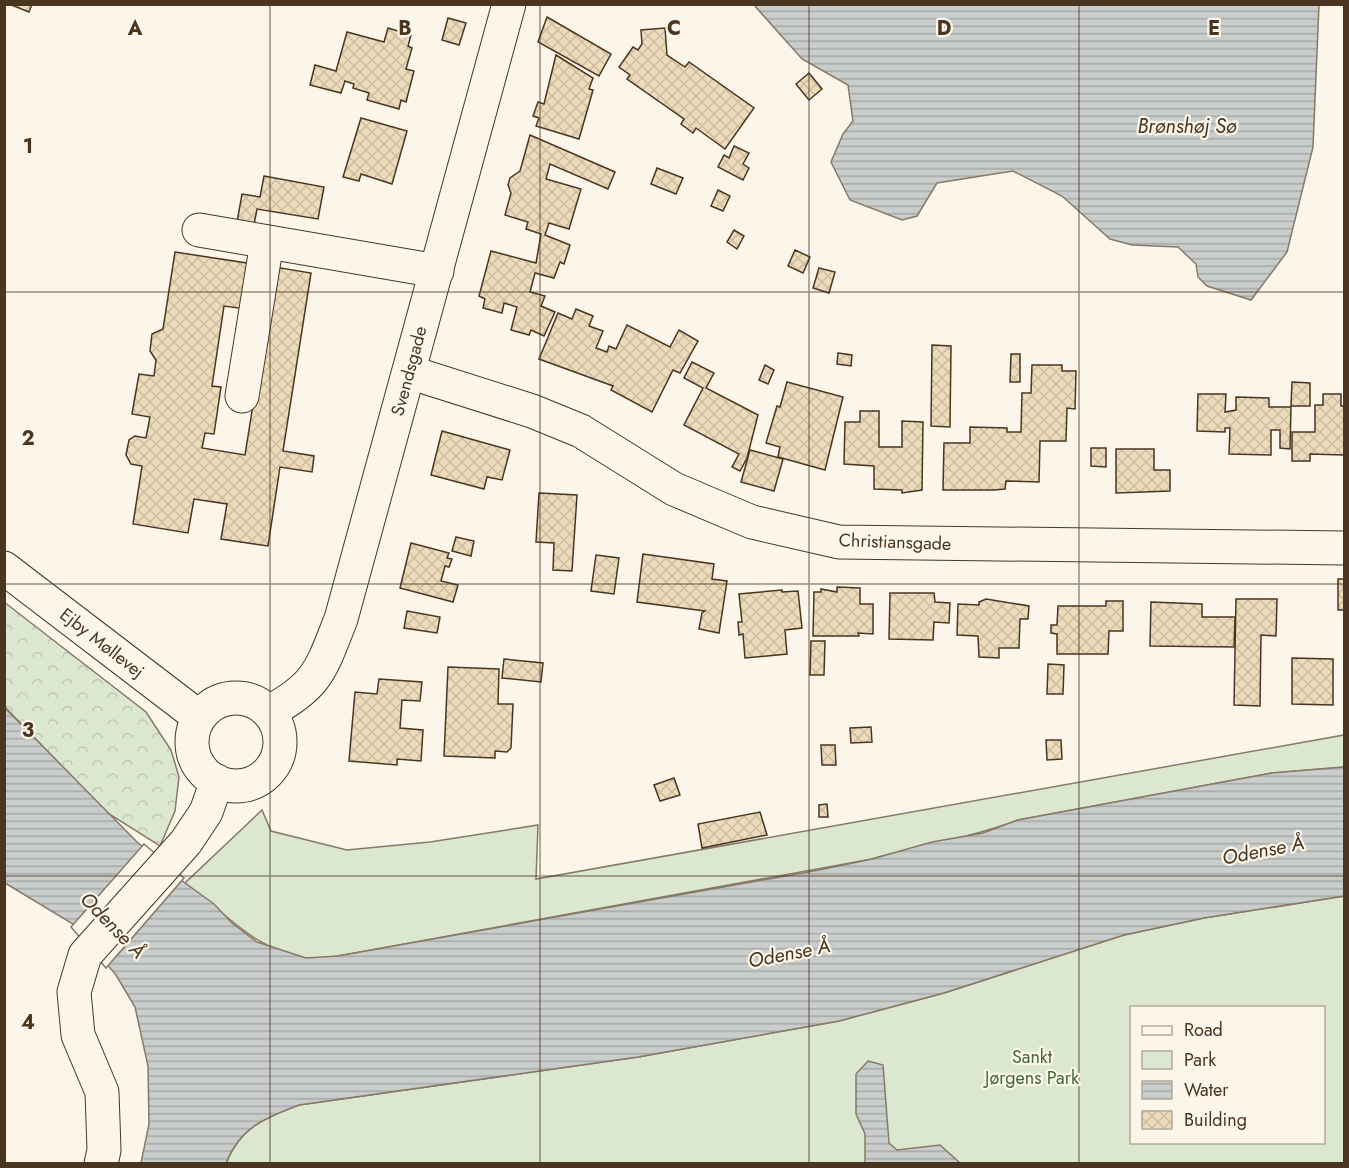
<svg xmlns="http://www.w3.org/2000/svg" width="1349" height="1168" viewBox="0 0 1349 1168" font-family="Jost,sans-serif">
	<style>
		.green { fill: #dce7d0; stroke: #887966; stroke-width: 1.5; fill-rule: evenodd }
		.forest { fill: url(#forest-crowns); stroke: #887966; stroke-width: 1.5 }
		.water { fill: url(#water-rules); stroke: #887966; stroke-width: 1.5 }
		.pier { fill: #fbf6e9; stroke: #887966; stroke-width: 1.5 }
		.building { fill: url(#building-cross-hatch); stroke: #4a3520; stroke-width: 1.5 }
		.lines { fill: none; stroke-linecap: round; stroke-linejoin: round }
		.minor-casing { stroke: #4a3520; stroke-width: 35 }
		.minor { stroke: #fbf6e9; stroke-width: 33 }
		.grid { fill: none; stroke: #4a3520; stroke-width: 1.5; stroke-opacity: 0.55 }
		.labels { text-anchor: middle; stroke-width: 4.5; stroke-linejoin: round; paint-order: stroke }
		.street-label { font-size: 18px; fill: #4a3520; stroke: #fbf6e9 }
		.park-label { font-size: 18px; fill: #436837; stroke: #fbf6e9 }
		.water-label { font-size: 20px; font-style: italic; fill: #4a3520; stroke: #fbf6e9 }
		.grid-label { font-size: 20px; text-anchor: middle; font-weight: bold; fill: #4a3520; stroke: #fbf6e9; stroke-width: 4.5; stroke-linejoin: round; paint-order: stroke }
	</style>
	<defs>
		<pattern id="forest-crowns" width="20" height="18" patternUnits="userSpaceOnUse" patternTransform="scale(1.5)"><rect width="20" height="18" fill="#dce7d0"/><path d="M2 6a3 3 0 1 1 6 0M12 15a3 3 0 1 1 6 0" fill="none" stroke="#bec7b2"/></pattern>
		<pattern id="water-rules" width="6" height="5" patternUnits="userSpaceOnUse" patternTransform="scale(1.5)"><rect width="6" height="5" fill="#c9cecd"/><path d="M0 2.5h6" fill="none" stroke="#a5a8a6"/></pattern>
		<pattern id="building-cross-hatch" width="8" height="8" patternUnits="userSpaceOnUse" patternTransform="scale(1.5)"><rect width="8" height="8" fill="#ecdcbc"/><path d="M0 0l8 8M0 8l8-8" fill="none" stroke="#ccbda1"/></pattern>
	</defs>
	<rect width="100%" height="100%" fill="#fbf6e9"/>
	<!-- green -->
	<g class="green">
		<path d="M1344,735V767L1272,773L1018,820C971,838 921,845 872,859L338,956C328,957 316,960 306,958C255,951 224,911 185,883L262,810L271,831L347,850L430,842L538,825L536,879Z"/>
		<path d="M1344,896V1163L226,1164C240,1127 265,1118 299,1105L638,1057L839,1021L944,993L1124,935L1204,918ZM1132,1008H1324V1142H1132Z"/>
	</g>
	<!-- forest -->
	<path class="forest" d="M4,602L146,712L171,750L179,777L175,811L160,846L106,812L5,707Z"/>
	<!-- water -->
	<g class="water">
		<path d="M754,5H1319L1313,147L1287,252L1251,300L1207,286L1198,277L1196,264L1178,247L1132,245L1110,239L1062,196L1013,171L937,183L917,216L902,220L850,200L831,162L843,134L853,121L848,85L802,59Z"/>
		<path d="M4,707L136,841L185,883L214,904L232,923L257,942L306,958L338,956L819,870L872,859L932,842L983,833L1018,820L1272,773L1344,767V896L1204,918L1124,935L944,993L839,1021L638,1057L299,1105C265,1118 240,1127 226,1163H141L149,1124L148,1066L135,1007L116,975L73,924L5,883Z"/>
		<path d="M868,1061L883,1065L889,1143L897,1150L940,1145L960,1163H865V1134L856,1114V1074Z"/>
	</g>
	<!-- pier -->
	<path class="pier" d="M144,844L184,878L106,968L71,927Z"/>
	<!-- building -->
	<g class="building">
		<path d="M9,4H32L29,12Z"/>
		<path d="M547,17L611,54L599,76L538,42Z"/>
		<path d="M448,18L466,23L459,45L442,40Z"/>
		<path d="M388,28L411,35L408,46L412,48L406,69L414,71L406,102L401,100L399,109L367,100L369,93L353,88L354,84L345,81L341,93L310,85L315,65L336,71L347,32L384,42Z"/>
		<path d="M665,28L667,55L685,67L689,62L754,108L725,149L696,128L693,133L681,124L684,119L627,79L630,75L619,67L633,47L638,50L642,44L641,30Z"/>
		<path d="M556,55L593,78L589,89L593,90L579,139L536,126L539,118L533,116L538,102L544,104Z"/>
		<path d="M809,73L822,89L809,100L796,84Z"/>
		<path d="M361,118L407,131L392,184L361,174L359,181L343,177Z"/>
		<path d="M530,135L615,172L608,189L550,164L546,179L581,189L569,229L549,223L545,235L570,245L564,264L560,262L554,278L535,273L530,292L545,296L541,306L555,312L544,336L531,330L529,335L511,330L517,307L504,303L502,313L483,308L485,299L479,296L491,251L536,263L541,234L526,229L528,222L505,215L511,193L508,185L510,178L520,171Z"/>
		<path d="M734,146L749,153L743,164L749,168L743,180L718,167L724,155L729,158Z"/>
		<path d="M657,168L683,178L676,194L651,184Z"/>
		<path d="M264,176L324,187L318,219L257,209L254,225L237,222L242,194L260,197Z"/>
		<path d="M718,190L730,196L723,211L711,206Z"/>
		<path d="M734,230L744,236L737,249L727,242Z"/>
		<path d="M795,250L810,257L803,273L788,266Z"/>
		<path d="M175,252L253,264L246,309L224,306L212,386L221,387L214,434L205,433L202,448L245,455L275,267L311,273L283,451L314,456L312,472L280,467L268,546L221,539L227,504L194,499L188,533L133,524L142,466L131,464L126,455L129,440L135,436L146,438L150,417L132,414L139,374L154,376L156,360L150,351L152,334L163,329Z"/>
		<path d="M819,268L835,272L829,293L813,288Z"/>
		<path d="M576,309L593,316L589,326L603,331L596,348L607,352L609,346L616,349L627,325L670,347L679,330L698,341L680,373L673,370L652,412L611,390L613,386L539,359L558,313L572,319Z"/>
		<path d="M932,345L951,346L950,427L931,426Z"/>
		<path d="M838,353L852,355L851,366L837,364Z"/>
		<path d="M1011,354H1020V382H1010Z"/>
		<path d="M692,362L714,373L706,388L758,415L747,458L740,471L732,467L739,454L684,425L703,388L684,378Z"/>
		<path d="M765,365L774,370L768,384L759,380Z"/>
		<path d="M1032,365H1062V371H1076L1075,409L1067,408L1066,441H1040L1039,482L1006,481L1005,489L994,490H943L944,443H970V427L1007,428V432H1021L1022,393H1031Z"/>
		<path d="M787,382L843,397L825,470L778,457L780,447L766,443L777,406L780,407Z"/>
		<path d="M1292,382L1310,383V406H1291Z"/>
		<path d="M1198,394H1226L1225,412L1236,410V397L1269,398V407H1291L1290,449L1280,448V430H1271V455L1229,454L1230,428H1225V432L1197,431Z"/>
		<path d="M1323,394H1341V406H1344V455L1310,454V461H1292V432H1315V405H1323Z"/>
		<path d="M860,411H879V447H902V421L923,422L922,490L902,493V490L874,489V466L844,464L845,422H860Z"/>
		<path d="M442,431L510,450L502,480L487,477L484,489L431,475Z"/>
		<path d="M1091,448H1106V467L1091,466Z"/>
		<path d="M1116,449H1154V470H1170V491L1116,493Z"/>
		<path d="M750,450L783,459L774,491L741,482Z"/>
		<path d="M539,493L577,495L572,571L553,570L554,543L536,542Z"/>
		<path d="M456,537L474,541L471,556L452,551Z"/>
		<path d="M411,543L449,553L447,558L452,559L449,567L445,566L441,581L458,585L453,602L400,588Z"/>
		<path d="M643,554L714,564L712,579L727,581L719,633L699,629L702,613L705,611L637,602Z"/>
		<path d="M596,555L619,558L614,594L591,591Z"/>
		<rect x="1338" y="579" width="6" height="31"/>
		<path d="M837,587L860,588V604H873V634L858,633L859,636H813L814,592H821V589L837,592Z"/>
		<path d="M782,590V592L798,591L802,628L785,630L787,654L745,658L743,634L739,635L738,622H742L739,594Z"/>
		<path d="M890,593H934L935,602L950,603L949,623L934,622L933,640L889,639Z"/>
		<path d="M986,599L1029,606L1028,619H1020L1019,648H999V658L979,657L978,636L957,635L958,604L979,605V602Z"/>
		<path d="M1236,599H1277L1276,636L1261,635L1260,706L1234,705Z"/>
		<path d="M1106,601H1123V631H1109L1108,654H1057V634L1051,633V625H1057L1058,606H1106Z"/>
		<path d="M1151,602L1202,604V617H1235L1234,647L1150,646Z"/>
		<path d="M407,611L440,617L437,633L404,628Z"/>
		<path d="M811,641H825L824,675H810Z"/>
		<path d="M1292,658L1333,659V705L1292,704Z"/>
		<path d="M504,659L543,663L541,682L502,678Z"/>
		<path d="M1048,664L1064,665L1063,694H1047Z"/>
		<path d="M448,667L499,669L498,704H513L511,748L507,752L495,751V758L444,756Z"/>
		<path d="M379,679L422,682L420,701L402,700L400,728L423,730L421,761L397,759V765L349,761L355,692L377,694Z"/>
		<path d="M871,727L872,742L851,743L850,728Z"/>
		<path d="M1046,740H1061L1062,759L1047,760Z"/>
		<path d="M821,745H835L836,765H822Z"/>
		<path d="M674,778L680,795L660,801L654,785Z"/>
		<path d="M827,804L828,817H819V805Z"/>
		<path d="M760,812L767,835L702,848L698,824Z"/>
	</g>
	<g class="lines">
		<defs>
			<g id="minor">
				<path d="M199,230L437,271"/>
				<path d="M409,372L532,411L581,431L674,489L752,522L839,542L1344,548"/>
				<path d="M242,396L267,242"/>
				<path d="M4,568L199,717"/>
				<circle cx="236" cy="742" r="44"/>
				<path d="M269,712C319,685 321,669 341,619L509,4"/>
				<path d="M101,1164L104,1150L102,1092L78,1035L74,992L85,955L186,842L206,812L217,781"/>
			</g>
		</defs>
		<!-- minor casing -->
		<use href="#minor" class="minor-casing"/>
		<!-- minor -->
		<use href="#minor" class="minor"/>
	</g>
	<!-- grid -->
	<path class="grid" d="M270,4V1164M540,4V1164M809,4V1164M1079,4V1164M4,292H1344M4,584H1344M4,876H1344"/>
	<g class="labels">
		<!-- street labels -->
		<g class="street-label">
			<text transform="translate(409 371) rotate(-75)" y="6">Svendsgade</text>
			<text transform="translate(895 542) rotate(2)" y="6">Christiansgade</text>
			<text transform="translate(102 643) rotate(38)" y="6">Ejby Møllevej</text>
		</g>
		<!-- park labels -->
		<g class="park-label">
			<text x="1032" y="1063">Sankt<tspan x="1032" dy="21">Jørgens Park</tspan></text>
		</g>
		<!-- water labels -->
		<g class="water-label">
			<text x="1187" y="133">Brønshøj Sø</text>
			<text transform="translate(1263 850) rotate(-11)" y="7">Odense Å</text>
			<text transform="translate(113 925) rotate(46)" y="7">Odense Å</text>
			<text transform="translate(789 953) rotate(-11)" y="7">Odense Å</text>
		</g>
	</g>
	<g class="grid-label">
		<text x="135" y="35">A</text>
		<text x="405" y="35">B</text>
		<text x="674" y="35">C</text>
		<text x="944" y="35">D</text>
		<text x="1214" y="35">E</text>
		<text x="28" y="153">1</text>
		<text x="28" y="445">2</text>
		<text x="28" y="737">3</text>
		<text x="28" y="1029">4</text>
	</g>
	<!-- border -->
	<rect width="1349" height="1168" fill="none" stroke="#4a3520" stroke-width="12"/>
	<!-- legend -->
	<rect x="1130" y="1006" width="195" height="138" fill="#fbf6e9" stroke="#b4a999" stroke-width="1.5"/>
	<rect x="1142" y="1026" width="30" height="9" fill="#fbf6e9" stroke="#b4a999" stroke-width="1.5"/>
	<text x="1184" y="1036" font-size="18" fill="#4a3520">Road</text>
	<rect x="1142" y="1051" width="30" height="18" fill="#dce7d0" stroke="#b4a999" stroke-width="1.5"/>
	<text x="1184" y="1066" font-size="18" fill="#4a3520">Park</text>
	<rect x="1142" y="1081" width="30" height="18" fill="url(#water-rules)" stroke="#b4a999" stroke-width="1.5"/>
	<text x="1184" y="1096" font-size="18" fill="#4a3520">Water</text>
	<rect x="1142" y="1111" width="30" height="18" fill="url(#building-cross-hatch)" stroke="#b4a999" stroke-width="1.5"/>
	<text x="1184" y="1126" font-size="18" fill="#4a3520">Building</text>
</svg>
